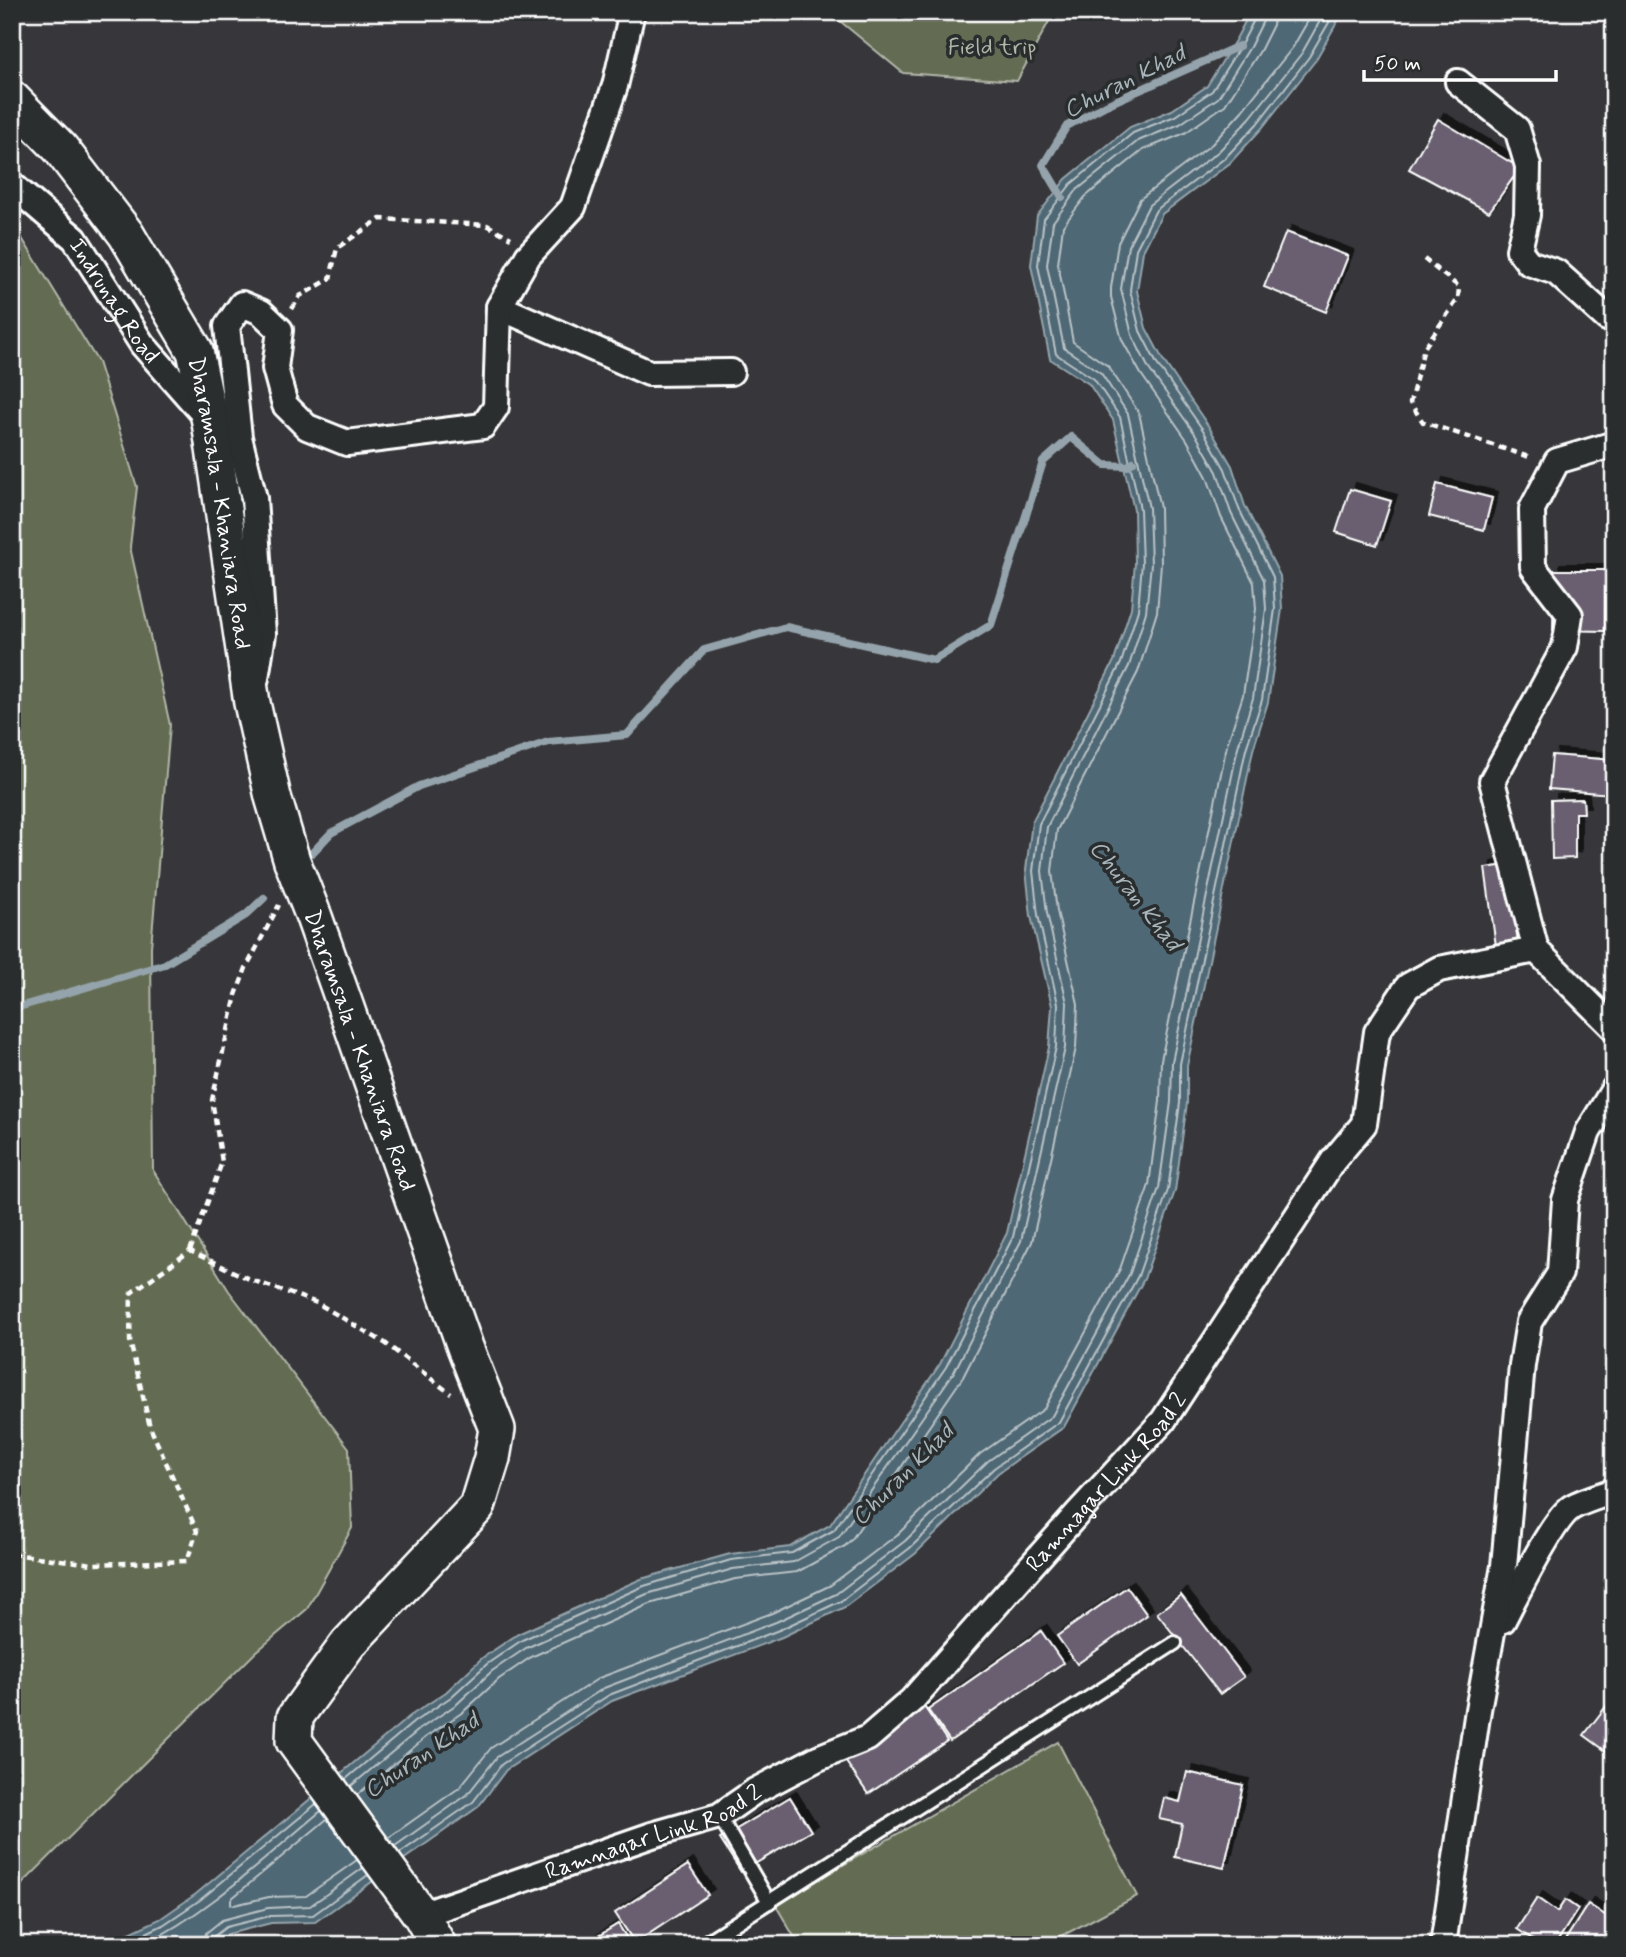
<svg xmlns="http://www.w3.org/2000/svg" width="1626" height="1957" viewBox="0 0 1626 1957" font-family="Mynerve,sans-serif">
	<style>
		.green { fill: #636c53; stroke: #b1b6a9; stroke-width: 2 }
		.water { fill: #4f6874; stroke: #95a4ac; stroke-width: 2 }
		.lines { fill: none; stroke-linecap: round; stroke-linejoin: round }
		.shore { stroke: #b9c3c7; stroke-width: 2 }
		.stream { stroke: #95a4ac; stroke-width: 8 }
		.building { fill: #695f6f; stroke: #fff; stroke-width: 2; filter: url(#shadow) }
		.lane-casing { stroke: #fff; stroke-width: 18 }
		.street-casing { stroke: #fff; stroke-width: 30 }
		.secondary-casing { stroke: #fff; stroke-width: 40 }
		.path { stroke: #fff; stroke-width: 4.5; stroke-dasharray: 7 5; stroke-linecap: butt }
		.lane { stroke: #2a2d2e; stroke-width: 12 }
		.street { stroke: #2a2d2e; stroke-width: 24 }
		.secondary { stroke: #2a2d2e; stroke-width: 35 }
		.labels { text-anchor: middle; stroke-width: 7; stroke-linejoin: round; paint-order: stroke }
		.park-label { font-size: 23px; fill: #b1b6a9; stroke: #2a2d2e }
		.street-label { font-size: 23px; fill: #fff; stroke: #2a2d2e }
		.water-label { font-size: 24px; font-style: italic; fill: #a7b4ba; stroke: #2a2d2e }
	</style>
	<defs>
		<filter id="shadow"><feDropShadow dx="6" dy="-6" stdDeviation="0" flood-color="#0009"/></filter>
	</defs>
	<rect width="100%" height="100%" fill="#37373b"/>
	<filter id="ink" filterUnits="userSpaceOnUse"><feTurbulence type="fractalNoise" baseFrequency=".0143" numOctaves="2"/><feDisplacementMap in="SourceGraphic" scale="14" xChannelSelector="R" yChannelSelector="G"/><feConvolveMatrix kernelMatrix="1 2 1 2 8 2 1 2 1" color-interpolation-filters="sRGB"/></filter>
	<g filter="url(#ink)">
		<!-- green -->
		<g class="green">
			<path d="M829,12H1054L1017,81L903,73Z"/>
			<path d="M12,222L98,362L137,487L130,547L170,725L151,947L153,1170L229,1291L349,1448L352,1528L307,1609L256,1652L23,1883L12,1902Z"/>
			<path d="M1058,1742L1137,1896L1045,1945H799L775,1904Z"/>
		</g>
		<!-- water -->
		<path class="water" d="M1250,12H1343L1315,61L1262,128L1230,163L1162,214L1143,251L1137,291L1146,328L1163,360L1209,427L1232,466L1245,506L1280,576L1282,609L1268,702L1253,750L1187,1066V1103L1175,1191L1144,1279L1064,1427L998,1473L915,1554L845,1607L782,1637L612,1701L506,1770L478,1807L315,1922L271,1923L228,1934L215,1945H104L160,1919L196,1894L410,1716L446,1692L482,1658L518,1634L641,1579L730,1554L790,1547L830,1525L940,1364L1007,1233L1049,1047L1052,1006L1031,916L1026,870L1032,822L1114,661L1131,608L1135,563L1134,510L1113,420L1089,384L1050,359L1031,265L1037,216L1066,179L1130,127L1172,110L1207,86L1236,39Z"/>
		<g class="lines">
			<!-- shore -->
			<g class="shore">
				<path d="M346,1779L414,1722L451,1697L487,1664L522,1640L644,1586L731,1560L792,1553L834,1530L946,1367L1013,1237L1056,1047L1058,1004L1038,915L1033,871L1039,824L1121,663L1138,610L1142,563L1140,509L1120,417L1094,379L1056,354L1038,265L1044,219L1071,184L1133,133L1175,116L1212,91L1242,43L1255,18L1256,12"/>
				<path d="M351,1786L420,1729L457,1704L492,1671L526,1648L647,1594L733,1569L794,1562L839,1537L954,1372L1021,1241L1065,1048L1067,1003L1047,913L1042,871L1047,827L1129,666L1146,612L1151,564L1149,508L1128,414L1101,373L1064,348L1047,265L1053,222L1077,190L1138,141L1180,124L1218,98L1250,47L1263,21L1265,12"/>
				<path d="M357,1795L426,1737L463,1712L499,1679L531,1657L650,1604L735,1579L797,1572L845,1546L852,1539L963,1377L1032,1242L1076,1048L1078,1004L1057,911L1052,871L1057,830L1138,672L1157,612L1161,564L1160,508L1139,413L1108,366L1073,342L1058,264L1063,226L1085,197L1143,150L1185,133L1225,105L1260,51L1273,25L1275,12"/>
				<path d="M327,1819L231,1899V1904L234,1905L269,1897L306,1896L357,1860"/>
				<path d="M388,1838L459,1788L491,1748L599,1678L772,1613L831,1585L898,1534L980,1454L1044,1409L1120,1269L1149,1185L1160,1101L1161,1060L1227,745L1243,695L1256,609L1254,583L1221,517L1207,477L1187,440L1141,374L1122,340L1111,297V288L1118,243L1140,199L1212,144L1242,111L1293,47L1313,12"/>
				<path d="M395,1846L467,1795L497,1757L604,1688L776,1622L836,1594L905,1541L988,1461L1052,1416L1130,1273L1159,1188L1171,1102L1172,1062L1238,747L1253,698L1266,609L1264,580L1231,513L1217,472L1196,435L1149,369L1132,335L1121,289L1128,246L1149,205L1219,151L1250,118L1302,53L1325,12"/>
				<path d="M400,1853L473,1802L502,1764L609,1695L779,1630L841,1601L910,1548L994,1468L1059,1422L1138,1276L1168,1190L1180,1103V1064L1246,749L1262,700L1275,609L1273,577L1239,509L1225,469L1203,430L1157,364L1140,331L1130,290L1136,249L1156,210L1225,158L1257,124L1309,57L1335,12"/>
				<path d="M121,1945L163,1925L200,1900L316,1804"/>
				<path d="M142,1945C209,1913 264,1858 321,1811"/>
				<path d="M202,1945L206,1933L222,1920L268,1908L310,1906L363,1868"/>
				<path d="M211,1945L213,1937L226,1927L270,1916L313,1915L368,1875"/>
			</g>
			<!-- stream -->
			<g class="stream">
				<path d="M1062,197L1043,165L1067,126L1106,105L1239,46"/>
				<path d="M312,853L331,833L419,786L548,742L627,735L704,650L786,627L934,660L991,625L1043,462L1071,437L1105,465L1128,466L1133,462"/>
				<path d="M12,1009L165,964L246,915L264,898"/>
			</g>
		</g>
		<!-- building -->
		<g class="building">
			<path d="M1438,119L1520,168L1489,212L1409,169Z"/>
			<path d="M1286,232L1348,256L1326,312L1264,287Z"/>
			<path d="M1437,484L1492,498L1484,530L1429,516Z"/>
			<path d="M1350,489L1391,501L1377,545L1336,532Z"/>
			<path d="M1554,570H1606L1605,631L1553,630Z"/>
			<path d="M1552,755L1614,760L1612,794L1549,789Z"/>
			<path d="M1583,799L1584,813H1575V858L1552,859L1551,800Z"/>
			<path d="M1507,865L1518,943L1496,946L1485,868Z"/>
			<path d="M1127,1587L1147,1615L1077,1664L1057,1636Z"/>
			<path d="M1181,1595L1244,1677L1220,1694L1157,1613Z"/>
			<path d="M1041,1631L1063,1663L950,1741L928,1710Z"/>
			<path d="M1614,1696V1757L1584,1735Z"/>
			<path d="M923,1705L947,1741L868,1794L844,1759Z"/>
			<path d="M1187,1772L1243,1785L1224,1868L1175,1857L1182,1824L1159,1819L1164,1798L1180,1802Z"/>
			<path d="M790,1797L811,1831L741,1872L720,1839Z"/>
			<path d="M688,1865L708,1895L635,1943L615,1913Z"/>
			<path d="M1537,1898L1557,1912L1565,1900L1578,1909L1555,1945H1541L1517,1929Z"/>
			<path d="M1588,1904L1614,1921V1945H1562Z"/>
			<path d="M618,1924L631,1945H584Z"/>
		</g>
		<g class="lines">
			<defs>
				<g id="lane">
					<path d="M719,1816L769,1902"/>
					<path d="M701,1945L1175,1643"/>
				</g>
				<g id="street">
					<path d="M1458,82L1517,129L1528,166L1527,215L1519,250L1529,263L1556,272L1607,318L1614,321"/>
					<path id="s1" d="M12,185L75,239L142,344L208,419"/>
					<path d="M499,307L649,373L731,372"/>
					<path d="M256,678L263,634L254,498L239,437L227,326L242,304L261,312L280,330L275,368L285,405L307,427L347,443L483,426L496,407L499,307L528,256L573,207L615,86L632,12"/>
					<path d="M1536,950L1492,781L1565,647L1570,615L1533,567L1532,509L1557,461L1614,444"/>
					<path d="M1503,1620C1515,1597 1553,1518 1572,1507C1585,1500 1600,1496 1614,1491"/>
					<path id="s2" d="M421,1915L652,1835L719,1816L755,1791L818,1758L868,1738L912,1700L1077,1514L1163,1421L1333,1161L1364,1124L1377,1032L1408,986L1439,969L1536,950L1614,1028"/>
					<path d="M1443,1945L1478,1710L1504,1566L1522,1365L1529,1322L1560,1273L1565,1200L1588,1132L1614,1089"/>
				</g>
				<g id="secondary">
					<path id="s3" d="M12,99L60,148L126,234L195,351L210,422L252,703L273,797L292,861L314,917L465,1347L497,1429L492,1458L477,1507L348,1644L295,1717L294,1741L421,1915L438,1945"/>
				</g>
			</defs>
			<!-- lane casing -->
			<use href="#lane" class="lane-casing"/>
			<!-- street casing -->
			<use href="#street" class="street-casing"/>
			<!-- secondary casing -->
			<use href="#secondary" class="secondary-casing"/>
			<!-- path -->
			<g class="path">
				<path d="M1424,259L1459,287L1458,299L1424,348L1410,403L1423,422L1532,458"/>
				<path d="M292,309L300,296L330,279L337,248L380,219L487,225L511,238"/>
				<path d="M190,1251L222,1162L212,1100L236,995L246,968L279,905"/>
				<path d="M12,1554L93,1564L187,1561L197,1531L150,1427L130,1341L131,1293L190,1251L249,1279L317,1303L385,1343L451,1394"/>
			</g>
			<!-- lane -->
			<use href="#lane" class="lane"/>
			<!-- street -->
			<use href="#street" class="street"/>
			<!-- secondary -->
			<use href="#secondary" class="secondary"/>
		</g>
	</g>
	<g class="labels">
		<!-- park labels -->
		<g class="park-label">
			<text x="992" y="54">Field trip</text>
		</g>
		<!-- street labels -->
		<g class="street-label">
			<text dy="8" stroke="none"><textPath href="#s1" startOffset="156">Indrunag Road</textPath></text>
			<text dy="8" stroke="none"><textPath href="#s3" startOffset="467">Dharamsala - Khaniara Road</textPath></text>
			<text dy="8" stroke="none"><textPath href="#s3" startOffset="1034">Dharamsala - Khaniara Road</textPath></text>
			<text dy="8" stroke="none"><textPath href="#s2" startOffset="833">Ramnagar Link Road 2</textPath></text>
			<text dy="8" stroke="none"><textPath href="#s2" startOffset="247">Ramnagar Link Road 2</textPath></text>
		</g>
		<!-- water labels -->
		<g class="water-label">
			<text transform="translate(1124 81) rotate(-27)" y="8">Churan Khad</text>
			<text transform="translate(1136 895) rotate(52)" y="8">Churan Khad</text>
			<text transform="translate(902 1474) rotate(-45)" y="8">Churan Khad</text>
			<text transform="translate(421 1755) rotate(-34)" y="8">Churan Khad</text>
		</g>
	</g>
	<!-- margin -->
	<rect width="1626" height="1957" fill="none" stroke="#2a2d2e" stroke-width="42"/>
	<rect x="21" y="21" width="1584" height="1915" fill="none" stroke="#fff" stroke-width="2.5" filter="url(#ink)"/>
	<!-- scale -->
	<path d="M1364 70v10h192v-10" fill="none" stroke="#ffffff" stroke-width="3.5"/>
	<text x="1374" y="70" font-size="21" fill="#ffffff" stroke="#2a2d2e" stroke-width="5" paint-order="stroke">50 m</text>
</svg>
